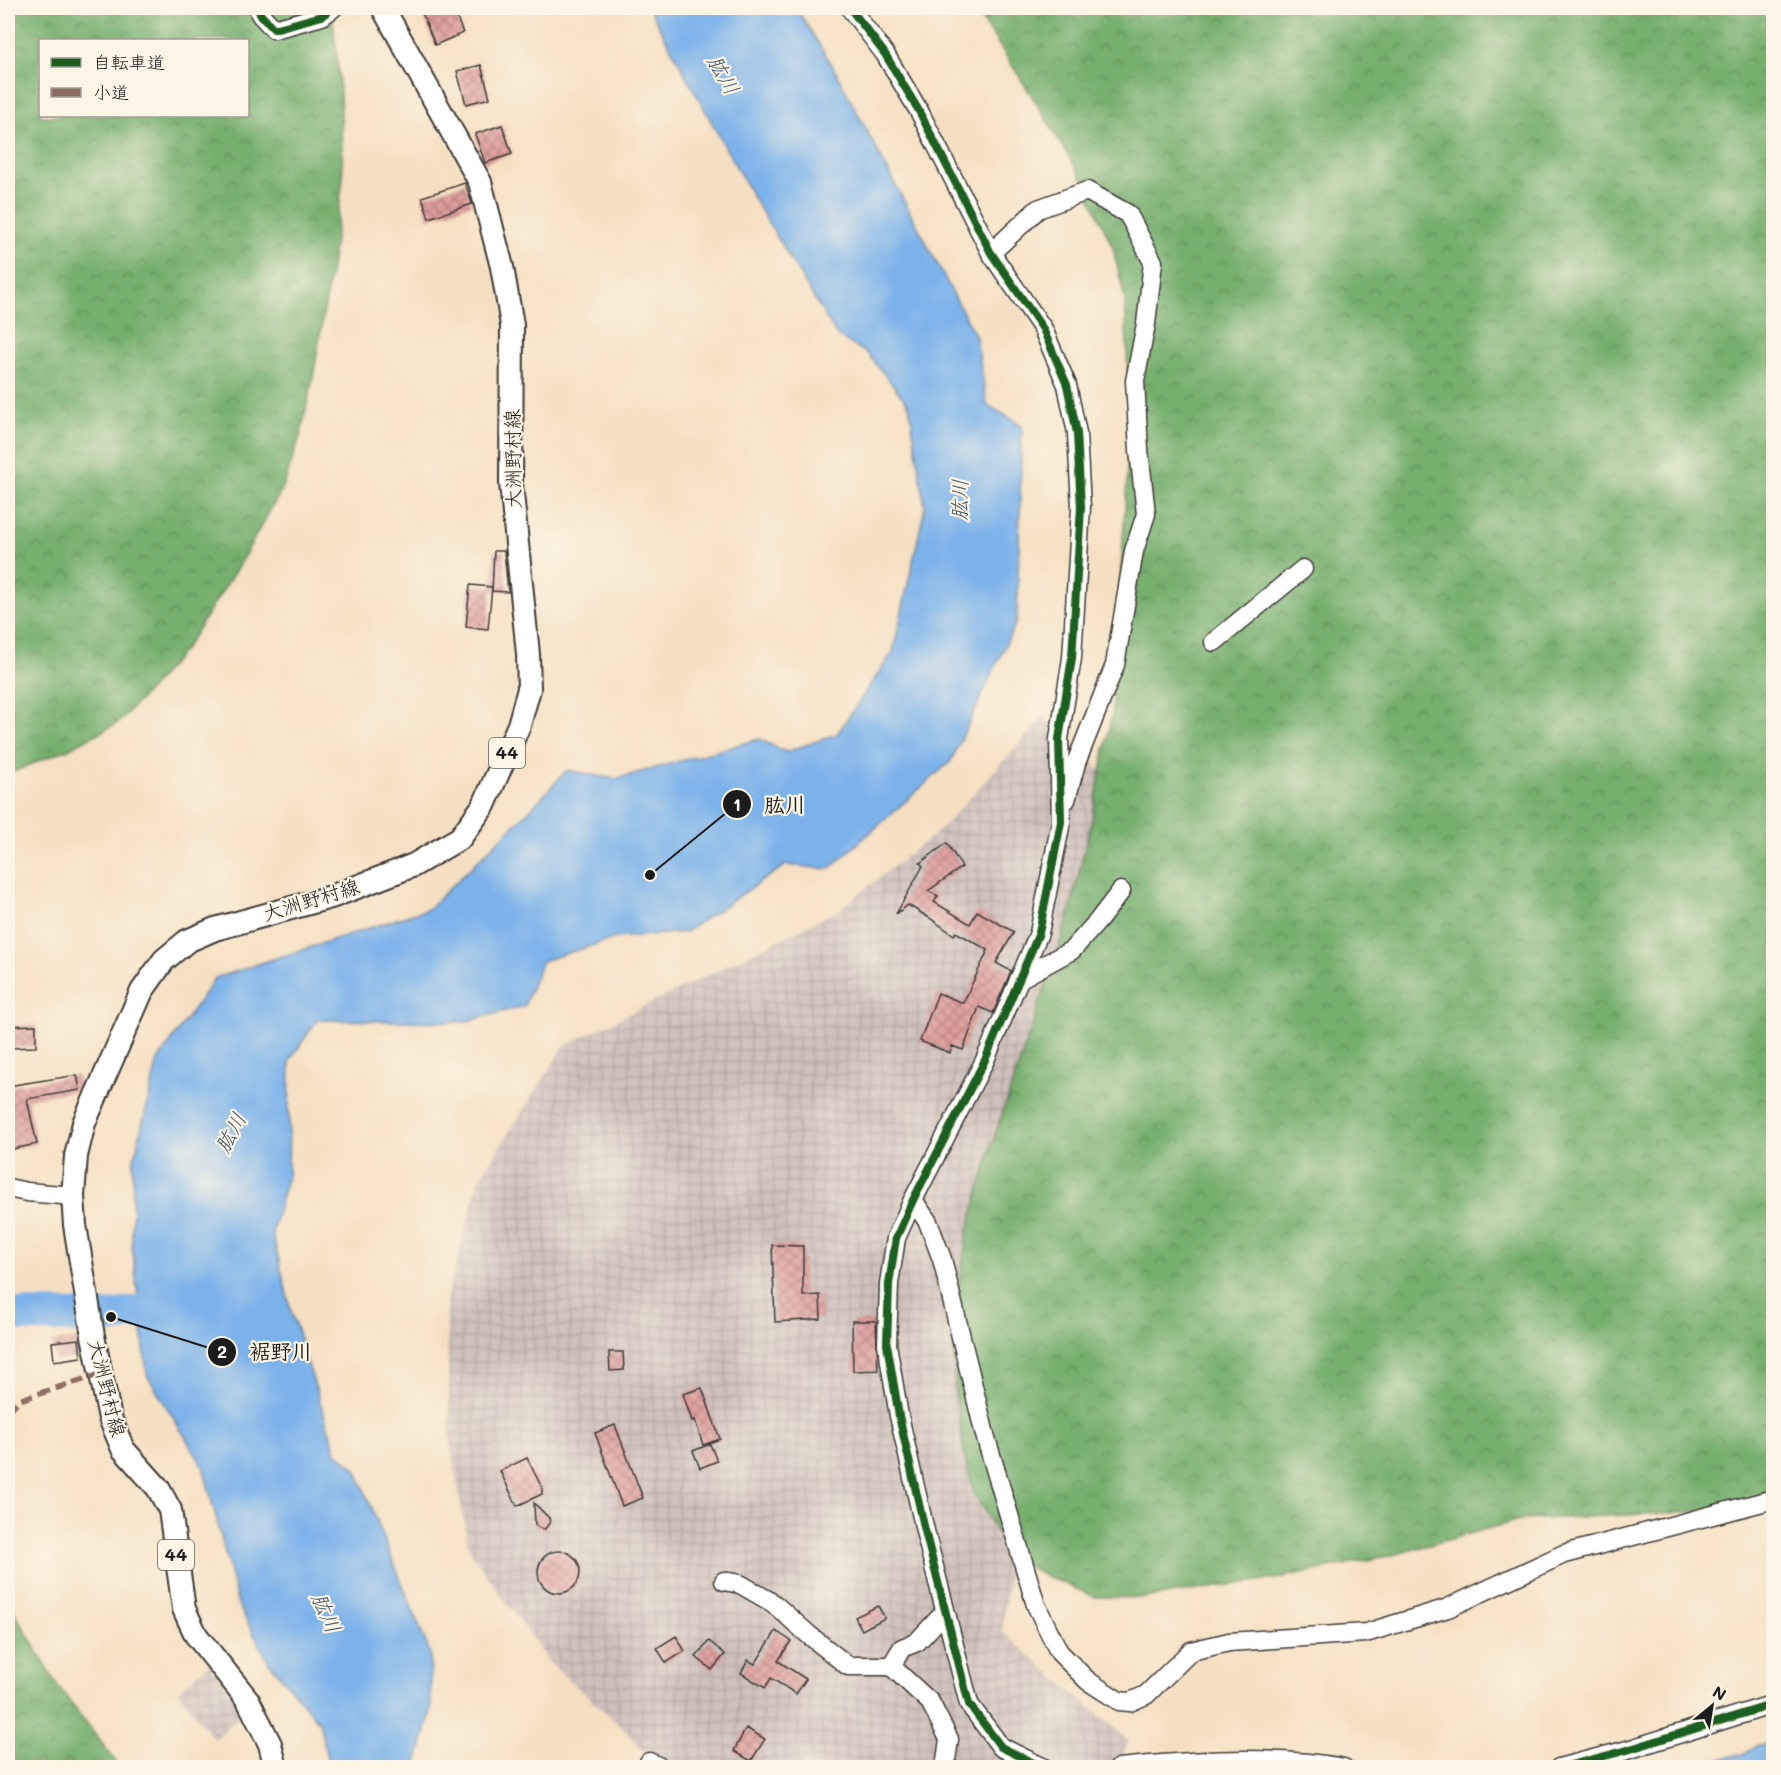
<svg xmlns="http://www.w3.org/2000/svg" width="1781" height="1775" viewBox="0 0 1781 1775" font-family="Mali,'Klee One',sans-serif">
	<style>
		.industrial { fill: url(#industrial-grid) }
		.forest { fill: url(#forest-crowns); stroke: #496645; stroke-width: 1.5; fill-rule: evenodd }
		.water { fill: #7bb2ea; stroke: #4c6783; stroke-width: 1.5 }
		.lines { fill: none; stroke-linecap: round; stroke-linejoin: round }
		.river { stroke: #7bb2ea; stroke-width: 33 }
		.building { fill: url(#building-cross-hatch) }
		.minor-casing { stroke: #3d3935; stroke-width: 21 }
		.major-casing { stroke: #3d3935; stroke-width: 26 }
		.minor { stroke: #fff; stroke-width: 18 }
		.major { stroke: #fff; stroke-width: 22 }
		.quiet { stroke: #8d6e63; stroke-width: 6; stroke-dasharray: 12 6; stroke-linecap: butt }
		.cycleway-casing { stroke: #fcf5e5; stroke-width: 11 }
		.cycleway { stroke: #1b5e20; stroke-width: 8 }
		.labels { text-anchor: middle; stroke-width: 4.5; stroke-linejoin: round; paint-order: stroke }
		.shield { fill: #fcf5e5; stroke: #5f5d58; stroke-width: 1.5 }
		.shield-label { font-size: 18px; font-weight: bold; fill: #1c1c1c }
		.street-label { font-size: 20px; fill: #1c1c1c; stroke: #fcf5e5 }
		.water-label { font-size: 21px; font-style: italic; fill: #42586e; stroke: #fcf5e5 }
		.leader { fill: none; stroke: #1c1c1c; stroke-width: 2 }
		.callout-dot { fill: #1c1c1c; stroke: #fcf5e5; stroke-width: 2 }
		.mark-label { font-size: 18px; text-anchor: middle; font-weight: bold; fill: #fff }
		.callout-label { font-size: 21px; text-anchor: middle; font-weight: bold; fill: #1c1c1c; stroke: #fcf5e5; stroke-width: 4.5; stroke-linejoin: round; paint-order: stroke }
	</style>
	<defs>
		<pattern id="industrial-grid" width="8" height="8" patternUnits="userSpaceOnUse" patternTransform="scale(1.5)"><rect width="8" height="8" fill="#cfc0bb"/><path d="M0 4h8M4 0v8" fill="none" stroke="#b1a4a0"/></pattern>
		<pattern id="forest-crowns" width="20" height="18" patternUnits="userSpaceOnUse" patternTransform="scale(1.5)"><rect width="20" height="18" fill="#76af6e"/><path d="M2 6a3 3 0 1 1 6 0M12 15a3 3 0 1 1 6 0" fill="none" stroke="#608e5a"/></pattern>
		<pattern id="building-cross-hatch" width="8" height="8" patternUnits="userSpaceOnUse" patternTransform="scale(1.5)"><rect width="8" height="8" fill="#df9e9c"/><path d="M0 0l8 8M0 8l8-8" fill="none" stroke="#b4807e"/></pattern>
	</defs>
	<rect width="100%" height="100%" fill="#fcf5e5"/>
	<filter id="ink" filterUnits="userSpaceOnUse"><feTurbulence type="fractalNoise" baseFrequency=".0167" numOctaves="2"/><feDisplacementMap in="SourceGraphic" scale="12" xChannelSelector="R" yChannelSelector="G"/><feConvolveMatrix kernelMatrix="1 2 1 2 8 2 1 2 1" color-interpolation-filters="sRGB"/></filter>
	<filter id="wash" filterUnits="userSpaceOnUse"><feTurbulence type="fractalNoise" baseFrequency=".008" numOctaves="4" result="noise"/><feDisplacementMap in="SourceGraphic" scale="24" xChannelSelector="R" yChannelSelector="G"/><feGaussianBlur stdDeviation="1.35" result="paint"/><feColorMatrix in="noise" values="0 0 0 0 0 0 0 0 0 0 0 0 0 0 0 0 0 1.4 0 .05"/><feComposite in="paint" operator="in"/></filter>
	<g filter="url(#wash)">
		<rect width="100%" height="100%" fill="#f5dfc2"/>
		<!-- industrial -->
		<g class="industrial">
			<path d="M1044,717L1093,763L1176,856L1022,1467L1002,1632L1129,1741L1117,1767H657L625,1730L550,1663L469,1550L451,1448L446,1300L479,1179L564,1046L837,911L941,829Z"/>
			<path d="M211,1663L248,1708L214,1740L178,1690Z"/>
		</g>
		<!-- forest -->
		<g class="forest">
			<path d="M8,8H332L340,89L343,179L332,262L313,378L301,433L283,488L239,565L185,649L151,688L118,723L68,749L8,774ZM40,40H248V116H40Z"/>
			<path d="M975,8H1773V1508L1519,1520L1393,1555L1278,1578L1143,1598L1095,1597L1037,1572L1015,1556L996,1531L974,1493L965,1458L955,1391L954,1313L968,1231L993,1141L1067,923L1092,819L1112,712L1127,476L1128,376L1125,300L1113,248L1081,177L1037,104Z"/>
			<path d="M8,1601L57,1685L120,1767H8Z"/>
		</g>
		<!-- water -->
		<g class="water">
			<path d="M649,8H796L832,65L976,337L987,405L1022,425L1017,620L951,761L829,869L786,865L685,932L616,938L542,961L524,1006L463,1022L317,1020L290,1060L288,1175L272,1232L291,1311L336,1452L356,1469L430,1653L431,1711L416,1767H329L319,1722L268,1661L238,1604L203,1466L147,1375L132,1245L133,1163L158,1060L215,978L428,909L528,812L567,770L615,779L759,739L786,752L837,734L893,652L925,507L909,405L867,353L837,336L751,194Z"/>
			<path d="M1773,1739V1767H1680L1740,1755Z"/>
		</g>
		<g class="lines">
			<!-- river -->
			<path class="river" d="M8,1315L111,1317L182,1303"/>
		</g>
		<g id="blocks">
			<!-- building -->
			<g class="building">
				<path d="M420,8H453L463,33L435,45Z"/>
				<path d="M481,65L490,98L466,104L457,71Z"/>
				<path d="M502,125L512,154L485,163L475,134Z"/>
				<path d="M465,183L472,204L429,218L422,197Z"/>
				<path d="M494,551H504L508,592L492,591Z"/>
				<path d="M470,585L492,587L488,629L466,627Z"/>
				<path d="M947,843L962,867L928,891L938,896L934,902L970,924L977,911L1014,932L996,963L1011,971L993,1013L979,1007L963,1050L952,1046L950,1053L920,1041L938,993L963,1003L988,950L956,932L954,935L928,917L908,905L896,914L923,866L920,863Z"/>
				<path d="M36,1025V1047L8,1048V1026Z"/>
				<path d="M77,1075L80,1090L27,1099L37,1144L8,1150V1088L14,1086V1085Z"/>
				<path d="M772,1245L803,1246V1296L820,1295L821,1319L775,1322Z"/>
				<path d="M852,1321H876L878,1370L853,1371Z"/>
				<path d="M79,1339L81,1357L54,1361L52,1342Z"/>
				<path d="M609,1352H623L624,1370L610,1371Z"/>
				<path d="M702,1388L720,1439L703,1445L695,1420L692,1421L683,1394Z"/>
				<path d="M615,1425L643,1498L622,1506L595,1433Z"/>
				<path d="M710,1444L717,1461L700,1468L693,1451Z"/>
				<path d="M527,1458L542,1488V1494L517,1506L500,1471Z"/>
				<path d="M534,1503L549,1518L550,1522L545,1529L539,1528L535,1525Z"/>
				<circle cx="559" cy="1572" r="21"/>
				<path d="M878,1606L885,1618L862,1630L855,1617Z"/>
				<path d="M776,1631L791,1641L778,1661L806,1679L796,1694L771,1678L765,1688L741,1673L748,1660L755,1664Z"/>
				<path d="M676,1636L685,1651L666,1663L657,1648Z"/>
				<path d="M709,1641L725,1654L712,1670L696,1657Z"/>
				<path d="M746,1728L765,1739L751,1761L734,1751Z"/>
			</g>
		</g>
	</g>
	<g filter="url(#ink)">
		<use href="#blocks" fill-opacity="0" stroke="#3d3935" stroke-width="1.5"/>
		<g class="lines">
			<defs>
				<g id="minor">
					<path d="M258,8L260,14L274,29L322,16L333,8"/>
					<path d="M850,8L885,54L919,111L991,253L1043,329L1067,385L1077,433L1081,507L1072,658L1059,739L1061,822L1039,933L985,1060L913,1200L896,1238L889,1284L887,1344L899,1416L926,1535L969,1704L1001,1747L1044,1768"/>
					<path d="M991,253L1038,209L1087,191L1128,214L1153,262L1146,324L1135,381L1139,450L1146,514L1134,551L1115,665L1076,763L1066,800"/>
					<path d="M1214,642L1303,569"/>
					<path d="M1019,979L1072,950L1098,921L1121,891"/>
					<path d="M8,1188L27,1192L73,1196"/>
					<path d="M913,1200L928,1222L942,1259L985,1435L1036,1605L1059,1652L1088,1681L1119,1701L1130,1702L1146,1695L1191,1651L1229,1642L1366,1633L1448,1608L1564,1554L1774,1499"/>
					<path d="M724,1581L740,1584L773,1603L809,1635L848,1666H891"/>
					<path d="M649,1762L662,1768"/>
					<path d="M945,1768L949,1739L930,1702L891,1666L902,1648L917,1642L945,1612"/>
					<path d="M1119,1768C1192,1760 1272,1755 1344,1768"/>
					<path d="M1559,1768L1624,1751L1774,1704"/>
				</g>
				<path id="major" d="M276,1768L270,1744L248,1700L196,1635L184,1609L170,1510L158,1488L123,1449L110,1418L93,1336L75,1225L73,1196L76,1156L84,1123L142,991L164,960L187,941L215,929L331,897L414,865L460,838L484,805L519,725L529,689L528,654L511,483L512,325L502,267L480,182L383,8"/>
			</defs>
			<!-- minor casing -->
			<use href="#minor" class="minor-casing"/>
			<!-- major casing -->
			<use href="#major" class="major-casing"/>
			<!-- minor -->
			<use href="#minor" class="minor"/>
			<!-- major -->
			<use href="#major" class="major"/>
			<!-- quiet -->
			<path class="quiet" d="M8,1411L19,1400L101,1374"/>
			<defs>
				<g id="cycleway">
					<path d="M258,8L260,14L274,29L322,16L333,8"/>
					<path d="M850,8L885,54L919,111L991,253L1043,329L1067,385L1077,433L1081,507L1072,658L1059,739L1061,822L1039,933L985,1060L913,1200L896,1238L889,1284L887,1344L899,1416L926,1535L969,1704L1001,1747L1044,1768"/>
					<path d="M1559,1768L1624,1751L1774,1704"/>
				</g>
			</defs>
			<!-- cycleway casing -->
			<use href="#cycleway" class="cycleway-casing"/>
			<!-- cycleway -->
			<use href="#cycleway" class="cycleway"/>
		</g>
	</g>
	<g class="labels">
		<!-- shield labels -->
		<g class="shield">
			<rect x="489" y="738" width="36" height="30" rx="4.5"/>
			<rect x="158" y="1540" width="36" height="30" rx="4.5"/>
		</g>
		<g class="shield-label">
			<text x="507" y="759">44</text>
			<text x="176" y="1561">44</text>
		</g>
		<!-- street labels -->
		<g class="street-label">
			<text transform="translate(513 459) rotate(-91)" y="7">大洲野村線</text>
			<text transform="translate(311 900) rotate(-17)" y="7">大洲野村線</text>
			<text transform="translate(107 1388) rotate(76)" y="7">大洲野村線</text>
		</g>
		<!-- water labels -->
		<g class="water-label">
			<text transform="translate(723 75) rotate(60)" y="7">肱川</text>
			<text transform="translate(960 500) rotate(-89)" y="7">肱川</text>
			<text transform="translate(231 1133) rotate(-62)" y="7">肱川</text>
			<text transform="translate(326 1613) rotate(66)" y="7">肱川</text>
		</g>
	</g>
	<!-- callouts -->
	<path class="leader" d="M650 875L737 804M111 1317L222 1352"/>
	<g class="callout-dot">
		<circle cx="650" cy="875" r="6"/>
		<circle cx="111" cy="1317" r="6"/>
		<circle cx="737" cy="804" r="15"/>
		<circle cx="222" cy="1352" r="15"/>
	</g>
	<g class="mark-label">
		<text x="737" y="811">1</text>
		<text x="222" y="1358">2</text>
	</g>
	<g class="callout-label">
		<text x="785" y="812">肱川</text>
		<text x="281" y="1359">裾野川</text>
	</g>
	<!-- margin -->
	<rect width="1781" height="1775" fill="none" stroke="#fcf5e5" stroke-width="30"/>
	<!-- legend -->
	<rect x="39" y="39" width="210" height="78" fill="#fcf5e5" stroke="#a29e95" stroke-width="1.5"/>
	<rect x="51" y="58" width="30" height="9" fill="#1b5e20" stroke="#a29e95" stroke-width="1.5"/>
	<text x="93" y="69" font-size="18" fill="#1c1c1c">自転車道</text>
	<rect x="51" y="88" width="30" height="9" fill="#8d6e63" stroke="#a29e95" stroke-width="1.5"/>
	<text x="93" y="99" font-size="18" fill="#1c1c1c">小道</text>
	<!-- north arrow -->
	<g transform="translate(1712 1706) rotate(30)" stroke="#fcf5e5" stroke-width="4.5" paint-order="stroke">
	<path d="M0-4.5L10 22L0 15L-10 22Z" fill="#1c1c1c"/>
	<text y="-9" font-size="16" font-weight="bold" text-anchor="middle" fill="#1c1c1c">N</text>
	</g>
</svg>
